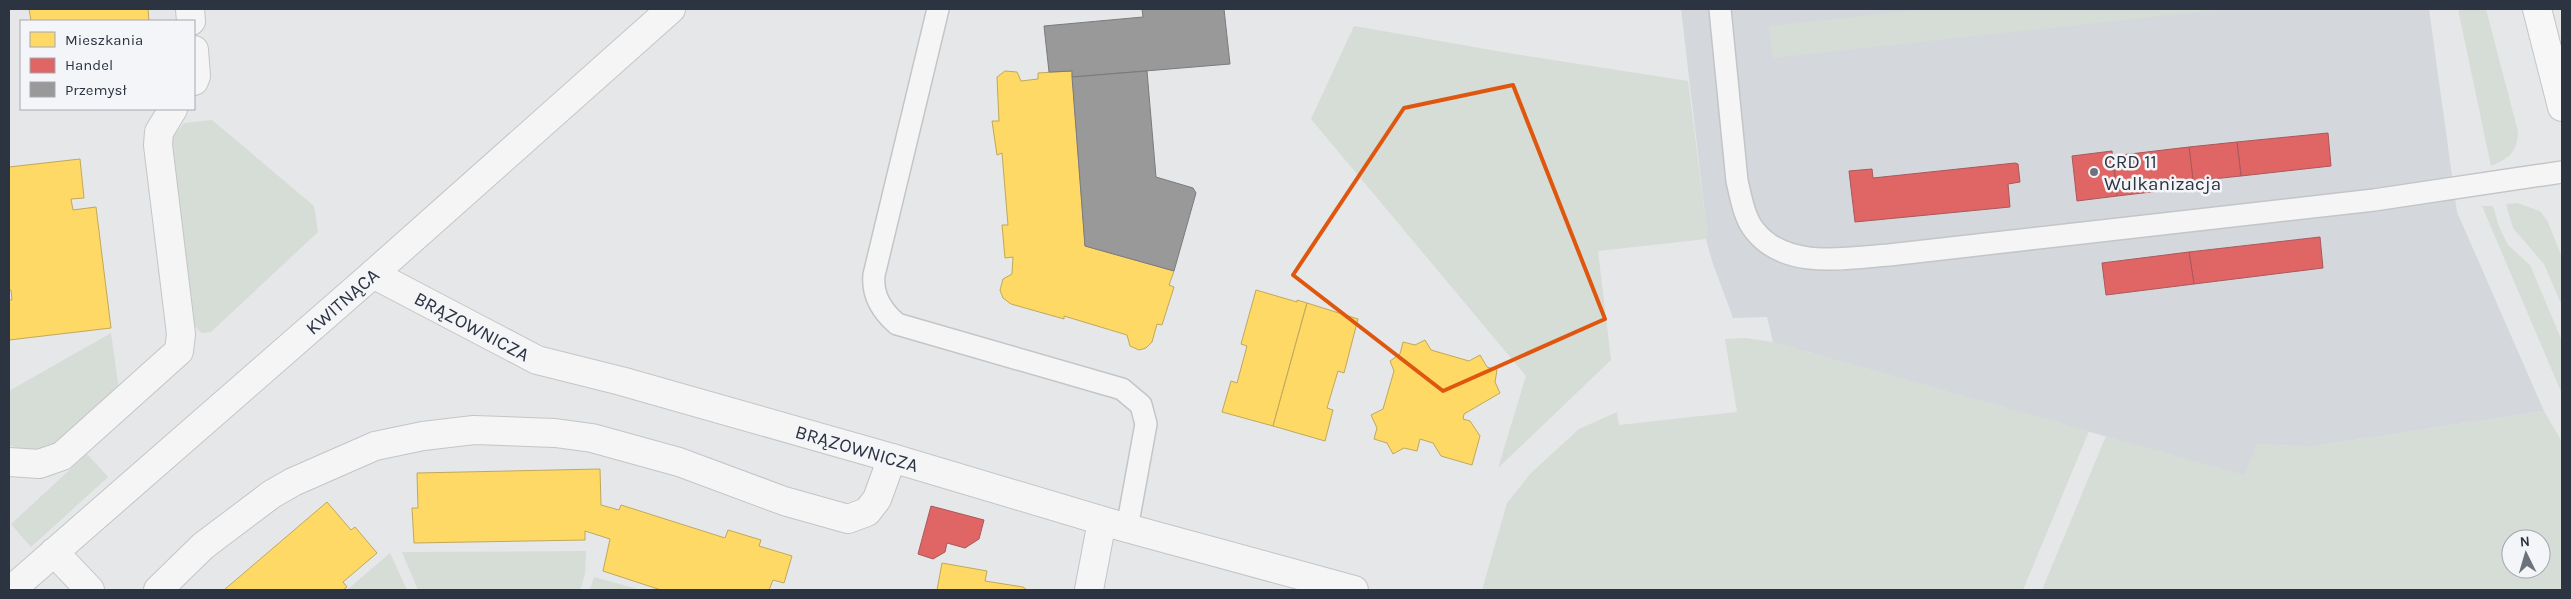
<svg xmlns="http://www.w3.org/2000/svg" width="2571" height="599" viewBox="0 0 2571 599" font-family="Karla,sans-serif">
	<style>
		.built { fill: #d4d7dc }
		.green { fill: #d6dcd6; fill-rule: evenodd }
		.homes { fill: #ffd966; stroke: #c0a85b }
		.shops { fill: #e06666; stroke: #aa575b }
		.industry { fill: #999; stroke: #797b7f }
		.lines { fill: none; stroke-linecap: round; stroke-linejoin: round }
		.lane-casing { stroke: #c3c5c7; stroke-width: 24 }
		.street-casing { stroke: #c3c5c7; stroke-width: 30 }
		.secondary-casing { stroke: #c3c5c7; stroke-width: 30 }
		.lane { stroke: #f5f5f6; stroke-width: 21 }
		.street { stroke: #f5f5f6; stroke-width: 28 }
		.secondary { stroke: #f7f7f8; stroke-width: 28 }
		.marked { fill: none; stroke: #df570f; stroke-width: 4; stroke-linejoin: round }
		.poi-dot { fill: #6d737c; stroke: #f4f5f8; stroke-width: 2 }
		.labels { text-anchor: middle; stroke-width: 5; stroke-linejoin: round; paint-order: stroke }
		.poi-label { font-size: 19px; fill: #2d3441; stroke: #f4f5f8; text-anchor: start }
		.street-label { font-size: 19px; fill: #2d3441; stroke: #f4f5f8 }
	</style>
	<rect width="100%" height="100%" fill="#e5e7e9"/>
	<!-- built -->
	<path class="built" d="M1681,9H2429L2457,212L2544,411L2309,447L2257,444L2245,476L1773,342L1767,317L1733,318L1712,261L1706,239L1707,231Z"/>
	<!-- green -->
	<g class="green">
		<path d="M1929,9H2227L1773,58L1769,26Z"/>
		<path d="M2458,9H2486L2518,132C2517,153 2509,158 2491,166Z"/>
		<path d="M1354,26L1514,54L1688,81L1707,231L1706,239L1598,251L1611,360L1498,468L1526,376L1311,119Z"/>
		<path d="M212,120L314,206L318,232L211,332L202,333L194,326L169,157L172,138L184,123Z"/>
		<path d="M2517,203L2540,211L2547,220L2562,257V306L2544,264L2513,228L2506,204Z"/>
		<path d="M2482,206H2493L2499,227L2508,245L2530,265L2562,341V394Z"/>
		<path d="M111,333L119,390L53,447L26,451L9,445V391Z"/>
		<path d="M1745,338L1773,342L2089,431L2023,590H1482L1507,503L1531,473L1579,429L1617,412L1619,425L1737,412L1725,339Z"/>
		<path d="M2544,411L2562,442V590H2042L2106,436L2245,475L2257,444L2309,447ZM2511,539H2541V569H2511Z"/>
		<path d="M87,454L108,477L31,547L11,524Z"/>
		<path d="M586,551L585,574L580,590H418L402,552Z"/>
		<path d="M390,553L407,590H347Z"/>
		<path d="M594,577L641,590H590Z"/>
	</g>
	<!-- homes -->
	<g class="homes">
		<path d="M29,9H148L149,21H31Z"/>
		<path d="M1005,71L1017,72L1021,81L1038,79V73L1072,71L1085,246L1174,271L1169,285L1174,287L1162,325L1157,324L1152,342L1146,348L1139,350L1130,346L1127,335L1064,316V319L1011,304L1003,298L1000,290L1003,279L1012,274L1013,257L1005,258L1002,225H1008L1002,153L997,155L992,121H999L997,77Z"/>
		<path d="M80,159L84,198L71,199L73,210L96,207L111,328L9,340V300H12L11,290H9V167Z"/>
		<path d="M1256,290L1297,302V300L1307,303L1273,426L1222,412L1231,381L1237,383L1247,346L1241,344Z"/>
		<path d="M1307,303L1358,319L1344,373L1338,371L1327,408L1333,410L1325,441L1273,426Z"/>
		<path d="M1425,340L1431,350L1469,361L1480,355L1487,367L1497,370L1495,382L1500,393L1464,414L1463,419L1470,421L1480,436L1472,465L1441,456L1433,443L1420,439L1417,451L1404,448L1393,454L1387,443L1374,439L1377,428L1371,415L1383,409L1394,371L1390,361L1400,354L1403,342L1415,345Z"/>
		<path d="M600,469L601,505L619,510L621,505L725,538L728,530L761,540L759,546L792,556L784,583L773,580L769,590H661L603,571L610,539L585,531V540L414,543L412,508H418L417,473Z"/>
		<path d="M327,502L351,530L355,527L377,553L343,582L347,587L343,590H224Z"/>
		<path d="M942,563L987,571L985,581L1023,587L1027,590H937Z"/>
	</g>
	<!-- shops -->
	<g class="shops">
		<path d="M2328,133L2331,166L2241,176L2237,142Z"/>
		<path d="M2237,142L2241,176L2193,181L2189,147Z"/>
		<path d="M2189,147L2194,187L2117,196L2113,156Z"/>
		<path d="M2112,151L2117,196L2077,201L2072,156Z"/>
		<path d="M2015,163L2018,164L2020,182L2008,184L2010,207L1855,222L1849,171L1872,169L1873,178Z"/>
		<path d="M2320,237L2323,268L2194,284L2189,252Z"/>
		<path d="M2189,252L2194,284L2106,295L2102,263Z"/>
		<path d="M931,506L984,520L979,539L965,548L947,543L945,552L933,559L918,554Z"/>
	</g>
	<!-- industry -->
	<g class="industry">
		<path d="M1142,9H1224L1230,64L1072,77V71L1049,72L1044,26L1143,17Z"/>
		<path d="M1147,71L1156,177L1193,188L1196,193L1174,271L1085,246L1072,77Z"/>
	</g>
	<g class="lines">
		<defs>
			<g id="lane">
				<path d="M938,9L874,275C872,296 882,311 897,324L1122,389L1141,405L1146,424L1127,528"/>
				<path d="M1720,9L1737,181C1741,197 1744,218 1755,231C1786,270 1846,258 1889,255L2374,200L2562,172"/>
			</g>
			<g id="street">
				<path d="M190,9L191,21"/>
				<path d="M194,50L196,76L194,81"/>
				<path d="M373,274L537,360L621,381L892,458L1127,528L1354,590"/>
				<path d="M9,462L39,464L62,456L179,351L181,334L158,145L159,132L173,109"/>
				<path d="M54,552L90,590"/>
				<path d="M11,590L373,274L671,9"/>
				<path d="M158,590L203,546L272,494L293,482L375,446L423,436L474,430L555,433L592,438L679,462L784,501L848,519L867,512L877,499L892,458"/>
				<path d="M1089,590L1102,521"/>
			</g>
			<path id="secondary" d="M2537,9L2562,107"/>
		</defs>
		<!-- lane casing -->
		<use href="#lane" class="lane-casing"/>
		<!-- street casing -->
		<use href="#street" class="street-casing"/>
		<!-- secondary casing -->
		<use href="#secondary" class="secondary-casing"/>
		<!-- lane -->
		<use href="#lane" class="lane"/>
		<!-- street -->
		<use href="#street" class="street"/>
		<!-- secondary -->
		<use href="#secondary" class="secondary"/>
	</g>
	<!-- marked area -->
	<path class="marked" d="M1513,85L1605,319L1443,391L1293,275L1404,108Z"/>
	<!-- markers -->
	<circle class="poi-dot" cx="2094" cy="172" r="5"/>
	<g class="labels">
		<!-- poi labels -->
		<g class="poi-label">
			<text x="2104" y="168">CRD 11<tspan x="2104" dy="22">Wulkanizacja</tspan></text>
		</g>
		<!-- street labels -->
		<g class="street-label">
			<text transform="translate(342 301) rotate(-41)" y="7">KWITNĄCA</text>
			<text transform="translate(472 326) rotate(28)" y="7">BRĄZOWNICZA</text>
			<text transform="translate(857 448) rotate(16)" y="7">BRĄZOWNICZA</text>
		</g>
	</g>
	<!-- border -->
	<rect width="2571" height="599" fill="none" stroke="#2d3441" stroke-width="20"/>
	<!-- legend -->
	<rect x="20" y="20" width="175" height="90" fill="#f4f5f8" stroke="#a4a8af"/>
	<rect x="30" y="32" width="25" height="15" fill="#ffd966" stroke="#a4a8af"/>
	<text x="65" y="45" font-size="15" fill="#2d3441">Mieszkania</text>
	<rect x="30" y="58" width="25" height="15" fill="#e06666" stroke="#a4a8af"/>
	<text x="65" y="70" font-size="15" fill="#2d3441">Handel</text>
	<rect x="30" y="82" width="25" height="15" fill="#999999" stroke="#a4a8af"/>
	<text x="65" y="95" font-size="15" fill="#2d3441">Przemysł</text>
	<!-- north arrow -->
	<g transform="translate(2526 554) rotate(355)"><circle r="24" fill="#f4f5f8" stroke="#a4a8af"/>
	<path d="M0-4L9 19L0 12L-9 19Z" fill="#6d737c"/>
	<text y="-8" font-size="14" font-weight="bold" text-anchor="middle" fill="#2d3441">N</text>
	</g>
</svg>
